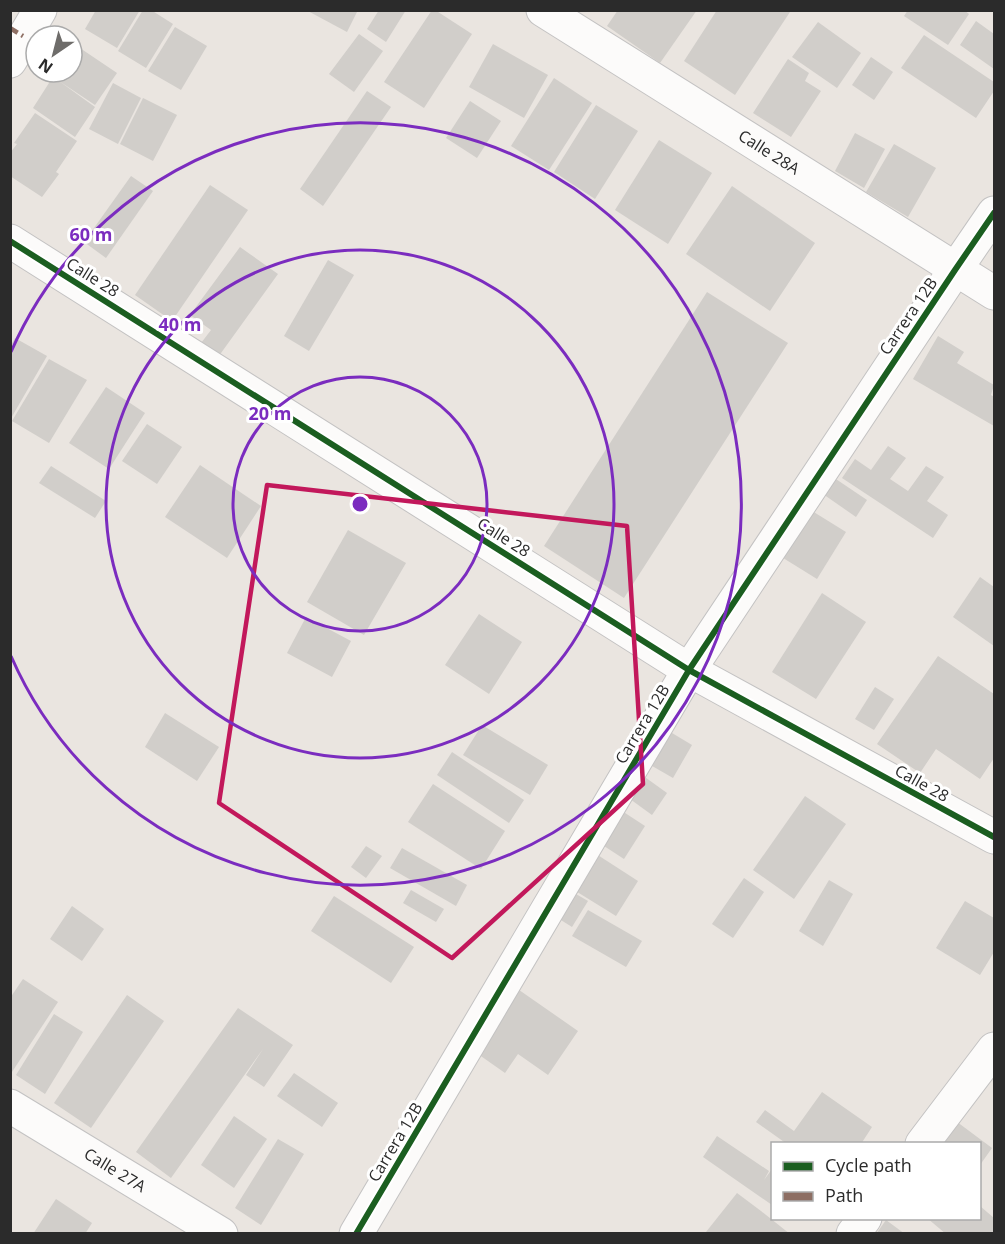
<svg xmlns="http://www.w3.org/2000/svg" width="1005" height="1244" viewBox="0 0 1005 1244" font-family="'Open Sans',sans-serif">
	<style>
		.building { fill: #d1ceca }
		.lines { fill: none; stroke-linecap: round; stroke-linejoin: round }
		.street-casing { stroke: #c3c2c2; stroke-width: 35 }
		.street { stroke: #fcfbfa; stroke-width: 33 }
		.quiet { stroke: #8d6e63; stroke-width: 4.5; stroke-dasharray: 9 4.5; stroke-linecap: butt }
		.cycleway-casing { stroke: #fff; stroke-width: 10 }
		.cycleway { stroke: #1b5e20; stroke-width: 6 }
		.marked { fill: none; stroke: #c2185b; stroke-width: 4.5; stroke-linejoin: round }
		.ring { fill: none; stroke: #7b2cbf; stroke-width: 3 }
		.labels { text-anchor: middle; stroke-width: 6; stroke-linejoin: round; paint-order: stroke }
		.street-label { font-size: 16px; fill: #2b2b2b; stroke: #fff }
		.centre { fill: #7b2cbf; stroke: #fff; stroke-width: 3 }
		.ring-label { font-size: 18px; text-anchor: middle; font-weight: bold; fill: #7b2cbf; stroke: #fff; stroke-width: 6; stroke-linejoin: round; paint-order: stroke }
	</style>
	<rect width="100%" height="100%" fill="#eae5e0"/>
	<!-- building -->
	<g class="building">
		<path d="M96,10H140L117,48L85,29Z"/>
		<path d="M143,10H151L173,24L146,68L118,51Z"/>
		<path d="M306,10H358L347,32Z"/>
		<path d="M379,10H406L386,42L367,29Z"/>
		<path d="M432,10H435L472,34L424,108L384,82Z"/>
		<path d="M618,10H697L660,63L607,26Z"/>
		<path d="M717,10H788L790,12L735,95L684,61Z"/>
		<path d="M908,10H964L969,14L948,45L904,16Z"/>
		<path d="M976,21L994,34V69L960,45Z"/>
		<path d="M818,22L861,53L837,88L792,57Z"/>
		<path d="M175,27L207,46L181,90L148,71Z"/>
		<path d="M359,34L383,51L354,92L329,74Z"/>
		<path d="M924,35L994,82V91L976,118L901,68Z"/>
		<path d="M74,44L117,73L95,105L59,81L95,107L75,137L33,108L56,72H72V48Z"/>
		<path d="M493,44L548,75L524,118L469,87Z"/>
		<path d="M871,57L893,72L874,100L852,85Z"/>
		<path d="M788,59L809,73L805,81L821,91L791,137L753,113Z"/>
		<path d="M554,78L592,103L549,170L511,146Z"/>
		<path d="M113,83L141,98L118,144L89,129Z"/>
		<path d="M367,91L391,107L323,206L300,189Z"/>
		<path d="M143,98L177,115L153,161L120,144Z"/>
		<path d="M470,101L501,121L477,158L446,138Z"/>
		<path d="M596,105L638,131L595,199L554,172Z"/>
		<path d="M35,113L77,141L56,172L59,174L42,197L10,176V153L17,144L14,143Z"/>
		<path d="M855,133L885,149L864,188L835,171Z"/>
		<path d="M659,140L712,173L668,244L615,210Z"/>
		<path d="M894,144L936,168L908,217L866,192Z"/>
		<path d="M131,176L153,191L106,258L84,242Z"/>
		<path d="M210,185L248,210L172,321L135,295Z"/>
		<path d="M732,186L815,243L770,311L686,254Z"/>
		<path d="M240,247L278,274L216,360L198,347L211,330L190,315Z"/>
		<path d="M328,260L354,275L309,351L284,336Z"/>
		<path d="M707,292L788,343L624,598L544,546Z"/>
		<path d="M938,336L964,352L957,363L994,385L991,395L994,397V426L913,379Z"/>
		<path d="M15,338L47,356L10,420V347Z"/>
		<path d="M49,359L87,380L49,443L12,421Z"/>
		<path d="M106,387L145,413L109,469L69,443Z"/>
		<path d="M147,424L182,447L157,484L122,461Z"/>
		<path d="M888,446L906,458L890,479L908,491L926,466L944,477L927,501L948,515L933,538L842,478L855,459L871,470Z"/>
		<path d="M200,465L261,506L227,558L165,517Z"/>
		<path d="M51,466L106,501L95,518L39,483Z"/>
		<path d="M821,469L867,500L856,517L810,485Z"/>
		<path d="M796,501L846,532L817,579L767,548Z"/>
		<path d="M348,530L406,563L364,635L307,602Z"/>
		<path d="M980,577L994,587V646L953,617Z"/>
		<path d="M822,593L866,622L816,699L772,672Z"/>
		<path d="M479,614L522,642L489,694L445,665Z"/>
		<path d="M306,617L351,641L332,677L287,653Z"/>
		<path d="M938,656L994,694V758L980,779L936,749L920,773L877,744Z"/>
		<path d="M875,687L894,699L874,730L855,719Z"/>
		<path d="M165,713L219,747L197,781L145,747Z"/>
		<path d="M652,721L692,745L673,778L633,755Z"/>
		<path d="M482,725L548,765L530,795L463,755Z"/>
		<path d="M452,752L524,800L509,823L437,775Z"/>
		<path d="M624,762L667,793L652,815L608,783Z"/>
		<path d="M433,784L505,831L481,869L408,822Z"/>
		<path d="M599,796L645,826L624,859L578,829Z"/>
		<path d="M805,796L846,824L794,899L753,870Z"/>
		<path d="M576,841L638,881L616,916L553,877Z"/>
		<path d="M366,846L382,856L366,878L351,867Z"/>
		<path d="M402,848L467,885L456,906L390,868Z"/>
		<path d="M744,878L764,892L733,938L712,924Z"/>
		<path d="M552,880L588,901L572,927L537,905Z"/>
		<path d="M829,880L853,894L823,946L799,931Z"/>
		<path d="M411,890L444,909L436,922L403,903Z"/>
		<path d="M334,896L414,947L391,983L311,931Z"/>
		<path d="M965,901L994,918V952L980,975L936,948Z"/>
		<path d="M72,906L104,929L82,961L50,939Z"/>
		<path d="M588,910L642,941L626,967L572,936Z"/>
		<path d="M502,978L578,1031L548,1075L518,1054L505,1073L458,1040Z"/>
		<path d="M23,979L58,1002L10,1075V998Z"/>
		<path d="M127,995L164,1021L91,1128L54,1103Z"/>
		<path d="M238,1008L293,1045L264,1087L246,1075L263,1049L171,1178L136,1152Z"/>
		<path d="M54,1014L83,1032L45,1094L16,1075Z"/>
		<path d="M294,1073L338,1103L322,1127L277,1096Z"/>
		<path d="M822,1092L872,1127L861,1144H787L756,1122L765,1110L794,1131Z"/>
		<path d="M937,1107L992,1148L980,1165V1144H911Z"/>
		<path d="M234,1116L267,1139L234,1188L201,1165Z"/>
		<path d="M717,1136L769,1171L764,1180L772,1169V1205L703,1157Z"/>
		<path d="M278,1139L304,1154L261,1225L235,1208Z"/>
		<path d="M737,1193L761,1211L790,1234L706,1232Z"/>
		<path d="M56,1199L92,1223L85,1234H33Z"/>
		<path d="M980,1206L994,1218V1234H946L927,1218H980Z"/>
		<path d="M886,1220L905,1234H876Z"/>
	</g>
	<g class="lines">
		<defs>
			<g id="street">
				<path id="s1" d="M543,10L994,293"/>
				<path d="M10,61L40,10"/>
				<path d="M10,241L689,670L994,837"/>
				<path id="s2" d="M10,1106L221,1234"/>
				<path d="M922,1144L994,1049"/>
				<path d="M356,1234L689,670L955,270L994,213"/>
				<path d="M853,1234L865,1218"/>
			</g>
		</defs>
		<!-- street casing -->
		<use href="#street" class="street-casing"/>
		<!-- street -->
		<use href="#street" class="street"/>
		<!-- quiet -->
		<path class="quiet" d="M10,28L23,36"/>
		<defs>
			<g id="cycleway">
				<path d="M10,241L689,670L994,837"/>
				<path d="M356,1234L689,670L955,270L994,213"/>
			</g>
		</defs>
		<!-- cycleway casing -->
		<use href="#cycleway" class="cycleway-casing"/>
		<!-- cycleway -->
		<use href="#cycleway" class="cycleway"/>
	</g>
	<!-- marked area -->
	<path class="marked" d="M267,485L627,526L643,784L452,958L219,803Z"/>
	<!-- distance rings -->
	<g class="ring">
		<circle cx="360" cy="504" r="127"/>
		<circle cx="360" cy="504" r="254"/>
		<path d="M11 352A381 381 0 1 1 11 656"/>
	</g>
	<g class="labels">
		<!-- street labels -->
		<g class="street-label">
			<text dy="6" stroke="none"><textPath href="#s1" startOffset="267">Calle 28A</textPath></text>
			<text transform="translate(93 277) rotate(32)" y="6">Calle 28</text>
			<text transform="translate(908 316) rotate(-56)" y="6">Carrera 12B</text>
			<text transform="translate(504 537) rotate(32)" y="6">Calle 28</text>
			<text transform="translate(642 724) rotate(-59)" y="6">Carrera 12B</text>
			<text transform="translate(922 783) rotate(29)" y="6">Calle 28</text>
			<text transform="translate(395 1142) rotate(-59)" y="6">Carrera 12B</text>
			<text dy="6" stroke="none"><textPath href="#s2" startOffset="123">Calle 27A</textPath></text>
		</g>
	</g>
	<circle cx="360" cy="504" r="9" class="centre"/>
	<g class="ring-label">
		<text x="91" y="241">60 m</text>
		<text x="180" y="331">40 m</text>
		<text x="270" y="420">20 m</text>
	</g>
	<!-- border -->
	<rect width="1005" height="1244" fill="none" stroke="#2b2b2b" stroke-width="24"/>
	<!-- legend -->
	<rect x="771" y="1142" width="210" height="78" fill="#ffffff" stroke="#aaaaaa" stroke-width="1.5"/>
	<rect x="783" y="1162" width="30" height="9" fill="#1b5e20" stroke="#aaaaaa" stroke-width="1.5"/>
	<text x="825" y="1172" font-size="18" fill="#2b2b2b">Cycle path</text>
	<rect x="783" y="1192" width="30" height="9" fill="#8d6e63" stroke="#aaaaaa" stroke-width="1.5"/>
	<text x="825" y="1202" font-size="18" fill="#2b2b2b">Path</text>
	<!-- north arrow -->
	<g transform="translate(54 54) rotate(215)"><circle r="28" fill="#ffffff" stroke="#aaaaaa" stroke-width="1.5"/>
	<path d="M0-4.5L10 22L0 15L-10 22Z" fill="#6e6c6a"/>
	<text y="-9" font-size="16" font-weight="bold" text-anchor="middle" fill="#2b2b2b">N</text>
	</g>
</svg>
